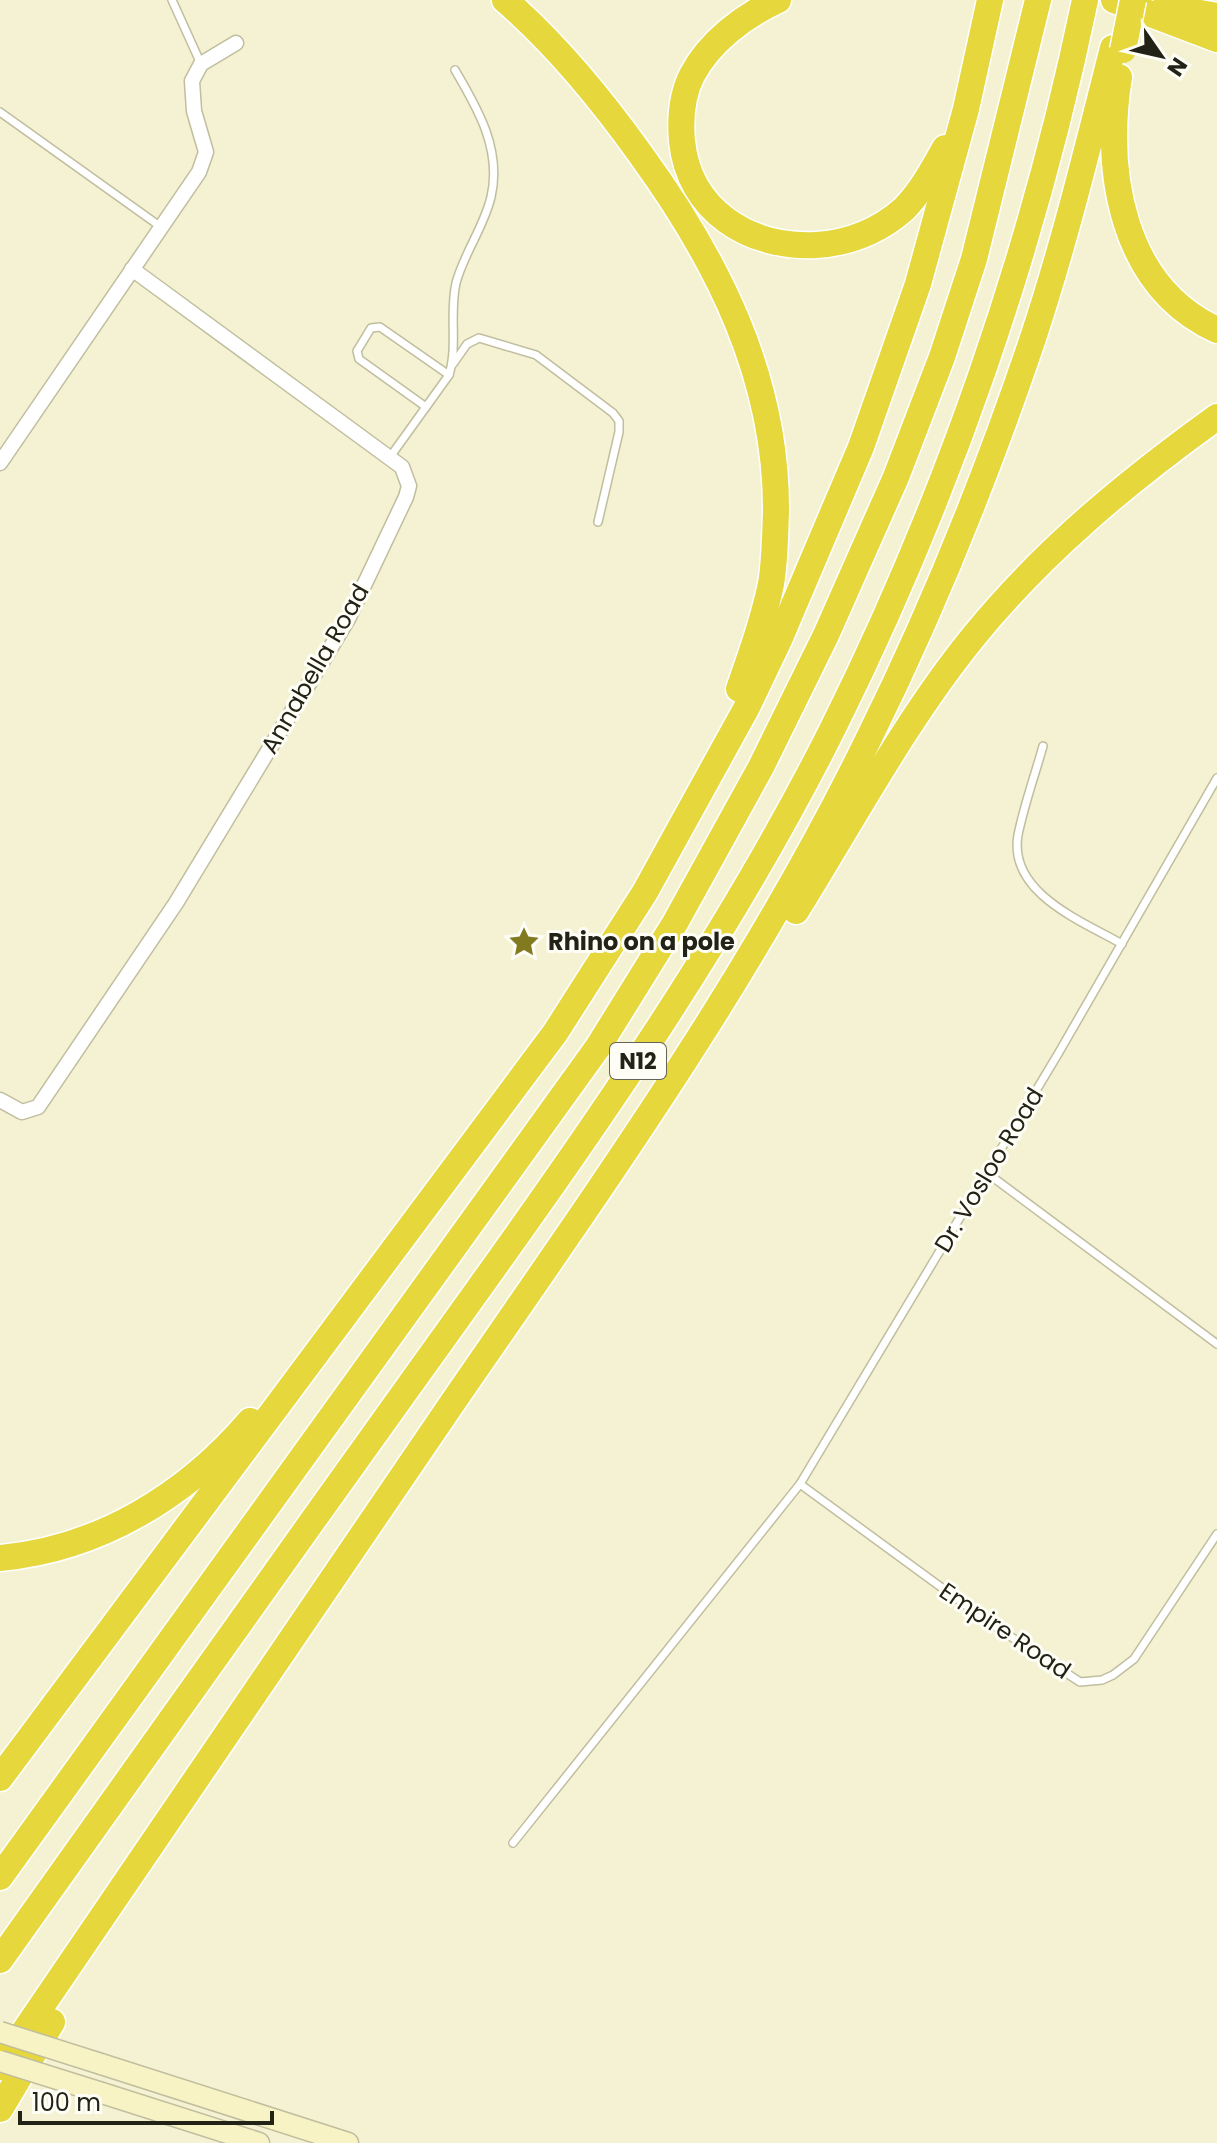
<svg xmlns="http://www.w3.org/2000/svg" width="1217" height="2143" viewBox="0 0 1217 2143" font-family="Poppins,sans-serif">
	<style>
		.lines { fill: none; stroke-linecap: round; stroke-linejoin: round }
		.service-casing { stroke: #c0be9e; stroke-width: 10 }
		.minor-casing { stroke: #c0be9e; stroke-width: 17 }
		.secondary-casing { stroke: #c0be9e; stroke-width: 23 }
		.motorway-casing { stroke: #fff; stroke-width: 29 }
		.service { stroke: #fff; stroke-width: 7 }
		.minor { stroke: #fff; stroke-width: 14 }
		.secondary { stroke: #f7f3c4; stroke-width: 20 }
		.motorway { stroke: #e5d73c; stroke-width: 26 }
		.secondary-bridge-casing { stroke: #c0be9e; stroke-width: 23; stroke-linecap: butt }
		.motorway-bridge-casing { stroke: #fff; stroke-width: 29; stroke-linecap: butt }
		.secondary-bridge { stroke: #f7f3c4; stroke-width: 20 }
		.motorway-bridge { stroke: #e5d73c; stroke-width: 26 }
		.labels { text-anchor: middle; stroke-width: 6; stroke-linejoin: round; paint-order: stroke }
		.shield { fill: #fefef7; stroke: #65645a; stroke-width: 2 }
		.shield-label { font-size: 22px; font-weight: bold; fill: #232216 }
		.street-label { font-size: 24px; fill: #232216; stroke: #fefef7 }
		.poi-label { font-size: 24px; font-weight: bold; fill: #232216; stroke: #fefef7; text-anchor: start }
	</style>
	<rect width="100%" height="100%" fill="#f4f2d2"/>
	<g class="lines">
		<defs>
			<g id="service">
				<path d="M172,0L201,64"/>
				<path d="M0,112L161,227"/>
				<path d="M453,364L467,344L479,338L536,355L613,413L619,421V432L598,522"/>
				<path d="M426,407L359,359L357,351L371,328L380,327L449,375"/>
				<path d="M390,457L449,375C458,346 449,313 456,283C464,253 484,227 491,197C502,150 478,109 455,70"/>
				<path d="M1043,746C1035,775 1024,805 1018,835C1008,893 1082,921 1122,944"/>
				<path d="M987,1173L1217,1344"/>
				<path d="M800,1484L990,1623L1080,1682L1102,1680L1113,1675L1134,1659L1217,1534"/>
				<path d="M513,1843L800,1484L1058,1054L1217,778"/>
			</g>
			<g id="minor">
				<path d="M0,463L199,172L206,152L194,111L192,81L201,64L236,43"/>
				<path d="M0,1100L22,1112L38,1107L176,903L348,619L406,497L409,486L402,467L132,269"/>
			</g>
			<g id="secondary">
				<path d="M101,2064L348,2143"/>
				<path d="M102,2093L259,2143"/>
			</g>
			<g id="motorway">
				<path d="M505,0C557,45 601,99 641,155C718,261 777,378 776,512C775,536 775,561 771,584C763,621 751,655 739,689"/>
				<path d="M778,0C744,16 710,41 692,75C682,95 680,119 682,141C689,211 749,248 816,245C850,243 878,232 904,209C921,192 933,169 945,148"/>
				<path d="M1114,0L1217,39"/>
				<path d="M1165,7L1217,16"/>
				<path d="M1119,77C1104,171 1121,286 1217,330"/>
				<path d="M796,911C852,821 907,718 974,636C1043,551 1128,481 1217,417"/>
				<path d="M0,1558C99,1549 186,1496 250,1421"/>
				<path d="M0,1778L555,1033L645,892L747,707L779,640L861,447L918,284L966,109L990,0"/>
				<path d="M0,1877L598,1047L675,923L761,767L826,635L896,477L942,357L974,259L1038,0"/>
				<path d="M0,1960C136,1769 272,1577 409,1386C561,1174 716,962 833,728C947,499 1033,251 1085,0"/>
				<path d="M0,2067C152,1846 301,1623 453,1402C601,1187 754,974 868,740C932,611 986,477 1032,341C1064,245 1088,146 1113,48"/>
				<path d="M0,2109L52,2022"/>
			</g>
		</defs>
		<!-- service casing -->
		<use href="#service" class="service-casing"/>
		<!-- minor casing -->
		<use href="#minor" class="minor-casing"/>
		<!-- secondary casing -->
		<use href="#secondary" class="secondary-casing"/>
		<!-- motorway casing -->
		<use href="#motorway" class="motorway-casing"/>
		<!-- service -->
		<use href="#service" class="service"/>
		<!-- minor -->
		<use href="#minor" class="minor"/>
		<!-- secondary -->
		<use href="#secondary" class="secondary"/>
		<!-- motorway -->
		<use href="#motorway" class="motorway"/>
		<defs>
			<g id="secondary-bridge">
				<path d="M0,2032L101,2064"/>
				<path d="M0,2061L102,2093"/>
			</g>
			<path id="motorway-bridge" d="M1123,50L1133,0"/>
		</defs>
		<!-- secondary-bridge casing -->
		<use href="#secondary-bridge" class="secondary-bridge-casing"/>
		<!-- motorway-bridge casing -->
		<use href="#motorway-bridge" class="motorway-bridge-casing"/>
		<!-- secondary-bridge -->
		<use href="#secondary-bridge" class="secondary-bridge"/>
		<!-- motorway-bridge -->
		<use href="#motorway-bridge" class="motorway-bridge"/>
	</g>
	<!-- icons -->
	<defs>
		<symbol id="sight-bare" viewBox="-9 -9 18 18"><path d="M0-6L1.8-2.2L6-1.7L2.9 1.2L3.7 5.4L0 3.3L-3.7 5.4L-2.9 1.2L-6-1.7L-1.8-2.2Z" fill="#827a1f" stroke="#fefef7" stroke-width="2.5" paint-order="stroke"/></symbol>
	</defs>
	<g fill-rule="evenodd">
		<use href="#sight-bare" x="502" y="920" width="44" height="44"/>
	</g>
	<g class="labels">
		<!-- shield labels -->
		<rect class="shield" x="610" y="1043" width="56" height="36" rx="6"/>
		<g class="shield-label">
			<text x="638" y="1069">N12</text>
		</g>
		<!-- street labels -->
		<g class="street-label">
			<text transform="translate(315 669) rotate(-60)" y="8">Annabella Road</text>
			<text transform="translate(989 1170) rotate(-59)" y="8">Dr. Vosloo Road</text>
			<text transform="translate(1005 1631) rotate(34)" y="8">Empire Road</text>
		</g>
		<!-- poi labels -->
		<g class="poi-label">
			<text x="548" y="950">Rhino on a pole</text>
		</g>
	</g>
	<!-- north arrow -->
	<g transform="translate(1161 56) rotate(124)" stroke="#fefef7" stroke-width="6" paint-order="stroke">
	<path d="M0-6L14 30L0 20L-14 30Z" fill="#232216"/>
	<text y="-12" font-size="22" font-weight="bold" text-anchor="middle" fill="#232216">N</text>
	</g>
	<!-- scale -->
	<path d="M20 2111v12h252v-12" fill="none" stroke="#232216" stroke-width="4"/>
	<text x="32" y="2111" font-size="24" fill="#232216" stroke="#fefef7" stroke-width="6" paint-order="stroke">100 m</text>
</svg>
